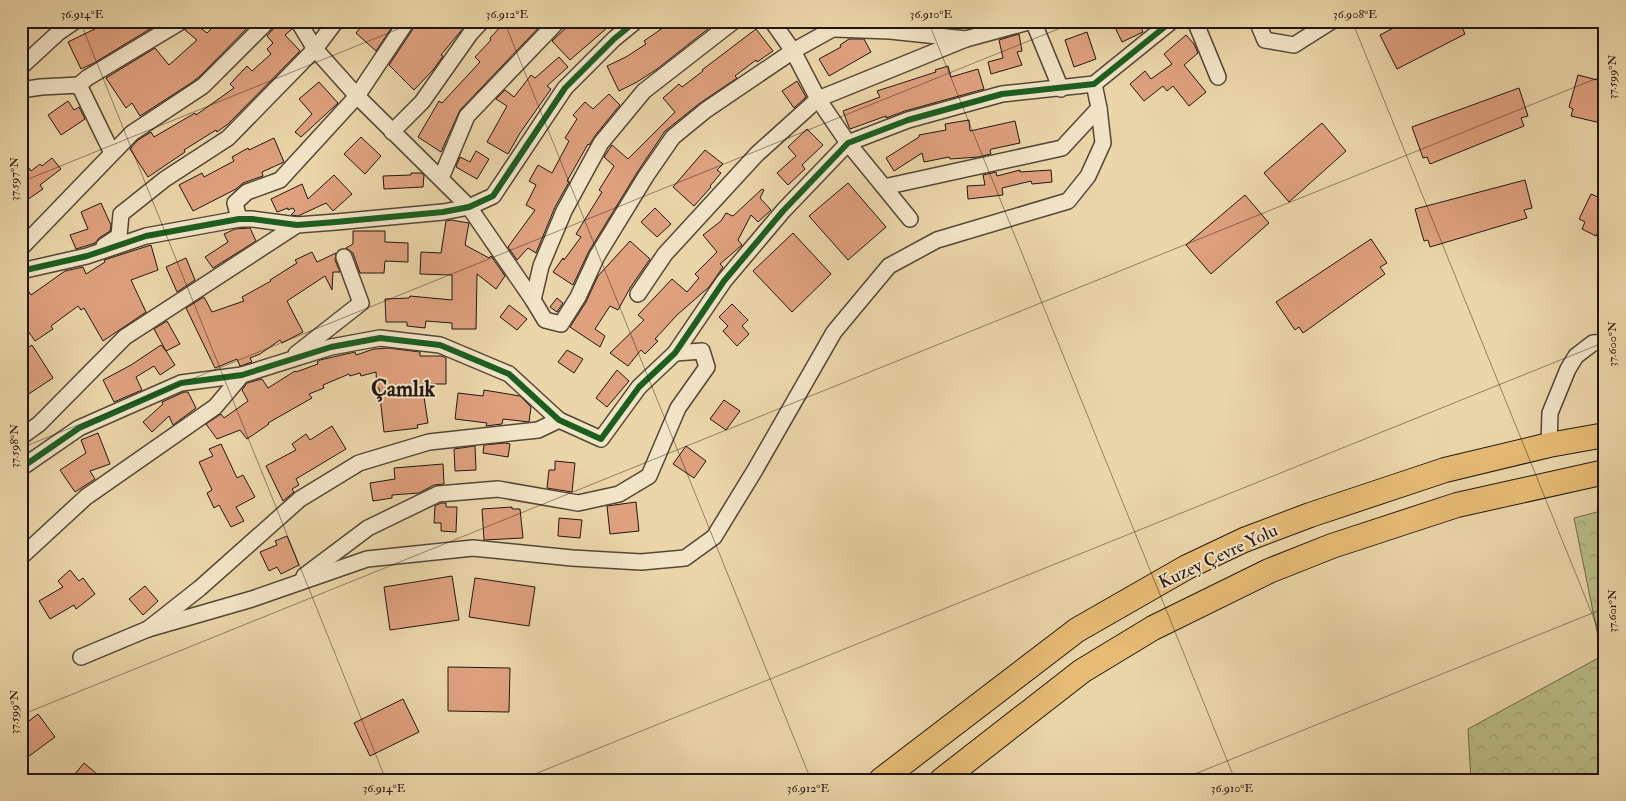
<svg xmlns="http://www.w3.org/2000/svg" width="1626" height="801" viewBox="0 0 1626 801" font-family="'IM FELL Double Pica',serif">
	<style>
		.forest { fill: url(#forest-crowns); stroke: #6e6a4b }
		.building { fill: #dfa07e; stroke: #221710 }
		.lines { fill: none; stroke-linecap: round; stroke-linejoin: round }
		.minor-casing { stroke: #544736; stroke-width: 18 }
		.primary-casing { stroke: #221710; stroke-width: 26 }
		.minor { stroke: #f2e4c7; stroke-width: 15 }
		.primary { stroke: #e6bb74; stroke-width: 24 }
		.cycleway-casing { stroke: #f2e4c7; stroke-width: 9 }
		.cycleway { stroke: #1b5e20; stroke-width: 6 }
		.ticks { fill: none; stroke: #221710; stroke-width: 1; stroke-opacity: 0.45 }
		.labels { text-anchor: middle; stroke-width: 4; stroke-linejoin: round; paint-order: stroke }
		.street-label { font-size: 18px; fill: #221710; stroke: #f2e4c7 }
		.district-label { font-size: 22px; font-weight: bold; fill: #221710; stroke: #f2e4c7 }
		.neatline { fill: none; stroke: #221710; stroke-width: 2 }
		.ticks-label { font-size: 12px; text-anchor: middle; fill: #221710 }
	</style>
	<defs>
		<pattern id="forest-crowns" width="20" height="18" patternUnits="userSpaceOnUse" patternTransform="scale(1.25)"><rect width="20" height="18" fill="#bbbd86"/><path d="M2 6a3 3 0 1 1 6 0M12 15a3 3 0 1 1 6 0" fill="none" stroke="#a0a273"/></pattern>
	</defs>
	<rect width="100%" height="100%" fill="#ebd6a9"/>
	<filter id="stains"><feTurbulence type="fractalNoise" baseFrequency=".004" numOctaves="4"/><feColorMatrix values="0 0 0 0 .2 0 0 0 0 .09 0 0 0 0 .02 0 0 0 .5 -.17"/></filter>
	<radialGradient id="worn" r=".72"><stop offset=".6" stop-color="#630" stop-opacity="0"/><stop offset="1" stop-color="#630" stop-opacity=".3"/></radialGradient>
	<!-- forest -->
	<path class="forest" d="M1605,510V780H1471L1468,729L1602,656L1574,518Z"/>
	<!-- building -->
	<g class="building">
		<path d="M104,21H163L94,63L81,69L68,42L105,24Z"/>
		<path d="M191,21L207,33L219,21H254L200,76L191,83L140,116L132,103L126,108L106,78L155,48L169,65L197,40L185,30L190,26Z"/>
		<path d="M277,21H289L292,29L285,35L300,51L228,124L217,132L216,130L184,150L185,152L148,177L130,149L138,140L151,132L154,137L195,113L196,115L234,88L230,84L247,66L252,71L271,54L267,49L273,43L267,36L275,27Z"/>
		<path d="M366,21H396L376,51L356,33Z"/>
		<path d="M416,21H469L441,55L443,56L433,70L414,90L389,65L415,26Z"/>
		<path d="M506,21H545L460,110L441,152L418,137L439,101L442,103L480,62L475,57L491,40L490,38Z"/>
		<path d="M579,21H615L570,60L552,41L567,27L569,29Z"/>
		<path d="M660,21H718L657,69L637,82L619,91L607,66L626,57L646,44L644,41L664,27Z"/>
		<path d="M1112,21H1138L1143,32L1122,42Z"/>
		<path d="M1407,21H1459L1465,34L1397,69L1380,35Z"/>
		<path d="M756,29L773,51L757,62L756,60L735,76L737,78L700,103L665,131L638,171L589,251L573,285L553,272L563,258L564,260L581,237L576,234L602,192L599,190L614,166L604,157L612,145L628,159L675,112L663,98L679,84L682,87L703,71L702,70Z"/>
		<path d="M1087,32L1096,59L1074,67L1065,40Z"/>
		<path d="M1019,34L1022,51L1017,52L1022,65L991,74L988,62L1003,58L999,40Z"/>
		<path d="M1186,35L1194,44L1198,53L1184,65L1206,92L1189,106L1173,86L1167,91L1163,86L1144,101L1130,84L1145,71L1151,79L1172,64L1164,54Z"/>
		<path d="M849,39H864L871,52L829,76L819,59L841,47L840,45Z"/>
		<path d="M559,57L568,67L547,86L551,89L520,133L508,154L487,142L507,106L496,99L505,90L514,97L531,75L535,78Z"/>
		<path d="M948,66L951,77L978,69L984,89L905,111L886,118V116L850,129L849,127L843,111L880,97L877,91L936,72L935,70Z"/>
		<path d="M1578,75L1605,82V124L1571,116L1573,109L1569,107Z"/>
		<path d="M797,81L806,97L794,108L782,91Z"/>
		<path d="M319,82L338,103L301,137L295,132L312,114L299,99Z"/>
		<path d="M1519,88L1528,116L1521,118L1524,126L1430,164L1427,157L1423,158L1412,127Z"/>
		<path d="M609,94L620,105L597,133L589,145L588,144L567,181L569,182L555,207L536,253L528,248L517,260L508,247L535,210L526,205L536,185L529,181L538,165L552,173L569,141L565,138L577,119L573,115L585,102L593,109Z"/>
		<path d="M68,101L74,110L79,107L85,119L61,135L48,115Z"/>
		<path d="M969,120L970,131L1015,121L1020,143L992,149L990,150L991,154L978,157L950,159L949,157L924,162L922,153L894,171L886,158L919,137V135L946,130L945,124Z"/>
		<path d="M1322,123L1346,151L1289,202L1264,173Z"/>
		<path d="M807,129L823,145L802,165L805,169L788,185L777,173L796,156L788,147Z"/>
		<path d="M361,137L381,156L365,174L344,154Z"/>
		<path d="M274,138L284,162L262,172L263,176L260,177L243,183L236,189L193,211L179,185L202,173L204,177L234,161L232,157L248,148L249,150Z"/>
		<path d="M705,150L723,164L717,170L721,173L710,186L711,187L694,206L673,187Z"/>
		<path d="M476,151L489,159L477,179L456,167L460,157L470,162Z"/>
		<path d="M21,156L31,171L40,164L42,166L52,158L61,169L40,185L43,189L21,204Z"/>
		<path d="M1020,170V172L1051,170L1052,182L1032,184L1031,181L1002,188L1003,195L968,199L967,186L985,185L983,175L996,172L997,176Z"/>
		<path d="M411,173H421L424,175L423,187L384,189L383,176L411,175Z"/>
		<path d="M334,175L352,194L333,211L326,203L298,216L291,215L295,211L293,208L288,210V208L277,212L271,199L302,184L308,199Z"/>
		<path d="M1525,180L1532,208L1524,210L1527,218L1430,247L1428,240L1424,241L1415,209Z"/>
		<path d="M848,183L886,227L848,260L809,216Z"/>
		<path d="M762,189L764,190L760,198L771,210L758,222L751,215L738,240L742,245L720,264L723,267L709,287L677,315L655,339L658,341L645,354L641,350L628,366L610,353L644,320L638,315L672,279L687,292L699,278L695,274L717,252L703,235L721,221L726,213L733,216Z"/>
		<path d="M1591,194L1605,200V233L1599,230L1596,236L1582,229L1585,222L1579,219Z"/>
		<path d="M1245,195L1269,223L1211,274L1186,245Z"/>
		<path d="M101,203L111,225L110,231L99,238L95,243L76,249L70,235L88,229L81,212Z"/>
		<path d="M655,208L671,224L657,237L641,222Z"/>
		<path d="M451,220L469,223L465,245L489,258L491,256L505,276L496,289L477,274L476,329H452V323L426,321L425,328L407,326V322H386L385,299L409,298L410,296L452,300V275L420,274L421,252L441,253L446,221Z"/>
		<path d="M250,228L256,241L213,268L205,257L228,242L224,234L235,229Z"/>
		<path d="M353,231H385V242L408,243V262L385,261L384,273H360L353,253L346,248L353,244Z"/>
		<path d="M793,233L831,274L792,312L753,271Z"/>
		<path d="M1371,239L1387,263L1380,267L1385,274L1303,333L1299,327L1295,330L1276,302Z"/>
		<path d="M630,241L650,259L630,288L618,310L610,306L595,329L605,336L600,347L570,327L586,302L598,276Z"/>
		<path d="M151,245L158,270L131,280L146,312L103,341L84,308L81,310L78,306L51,326L53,329L35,341L21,321V280L31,295L65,271L83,267L86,274L105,262L104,260Z"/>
		<path d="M312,252L317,262L336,253L335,260L340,272H333L332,290L325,276L287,301L303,332L282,343L280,340L260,354L250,358L252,362L240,366L237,359L215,368L186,308L204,297L212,312L244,301L242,297L271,281L270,280L297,263L295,260Z"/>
		<path d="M186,258L195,280L177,292L166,267Z"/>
		<path d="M557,298L563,303L557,312L550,307Z"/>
		<path d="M732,304L748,320L742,326L749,334L737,346L723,331L728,326L719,317Z"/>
		<path d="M509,305L527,319L517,330L500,317Z"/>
		<path d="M167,321L180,344L166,351L175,365L160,375L154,366L136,377L142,390L114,402L103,380L131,365L161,345L166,351L154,329Z"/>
		<path d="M32,345L53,378L21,399V352Z"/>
		<path d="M388,348L420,352V356H442L446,358V384H422L428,423L417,425L418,428L384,432L379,388H377L376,372L361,376L360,373L350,376L349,374L323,385L324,388L309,394L312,398L268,423L269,424L247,439L240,430L217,439L206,424L221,414L224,418L248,401L242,390L247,383L262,379L268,388L295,371L296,372L318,364L317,362L320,360L355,352L356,355L374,349Z"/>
		<path d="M567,350L583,359L574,373L558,362Z"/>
		<path d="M617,370L629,381L607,407L596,398Z"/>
		<path d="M484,390L520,396L531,407L529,422L503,419L502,424L486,426L487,423L455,419L458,393L483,396Z"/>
		<path d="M184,392H188L196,408L173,425L169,416L152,432L143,422L163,404L162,402Z"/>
		<path d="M724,400L740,411L726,430L710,419Z"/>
		<path d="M332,426L346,449L296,479L299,485L292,489L294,492L283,501L266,466L296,450L292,444L306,434L310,440Z"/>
		<path d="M98,433L110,464L90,471L95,479L75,492L60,470L86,453L81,440Z"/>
		<path d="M505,443L510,444L508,457L483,453L484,445Z"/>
		<path d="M221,444L237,478L243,475L255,497L236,507L244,521L231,527L219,505L214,508L207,493L212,490L199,462L213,456L209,449Z"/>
		<path d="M475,446L476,470L455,471L454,449Z"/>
		<path d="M686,446L706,461L694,478L673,464Z"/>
		<path d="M555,461L575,463L572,492L547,488L549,470H555Z"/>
		<path d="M443,464L444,484L434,485L419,493L392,495V498L373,501L370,483L395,479L394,468Z"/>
		<path d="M636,502L639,531L610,534L607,506Z"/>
		<path d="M441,503H446V507H457L456,532L441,531V523H434L435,506Z"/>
		<path d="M512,507V509H520L523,538L484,540L482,509Z"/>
		<path d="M559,518L582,520L580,538L558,536Z"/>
		<path d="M287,536L299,565L281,574L277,567L269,571L260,552L277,545L275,541Z"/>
		<path d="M70,570L79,581L83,578L95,594L76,609L74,605L50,619L39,601L63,587L58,581Z"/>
		<path d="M452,576L459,620L390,630L384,587Z"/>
		<path d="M475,578L535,587L529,626L469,617Z"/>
		<path d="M145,586L158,601L143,615L129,599Z"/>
		<path d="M448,667L510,668L509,712L448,711Z"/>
		<path d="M403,699L419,732L370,756L354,723Z"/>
		<path d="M38,714L55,737L21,762V727Z"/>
		<path d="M84,763L104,780H70Z"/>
	</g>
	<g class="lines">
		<defs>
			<g id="minor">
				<path d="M298,21L315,49L357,96L469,207L533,300L545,320L561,324L578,297L597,256L646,176L673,137L706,110L793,51L847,21"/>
				<path d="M772,21L793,51L818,99L848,143L910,219"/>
				<path d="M1033,21L1061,89"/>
				<path d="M1195,21L1218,77"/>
				<path d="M1257,21L1265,40L1294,45L1332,21"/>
				<path d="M835,29L890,31L966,39L1032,21"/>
				<path d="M21,67L59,32L75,21"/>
				<path d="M79,85L87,78L182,21"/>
				<path d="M21,90L41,87L79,85L112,153"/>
				<path d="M392,132L422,102L470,34L482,21"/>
				<path d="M441,178L467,116L558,21"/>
				<path d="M884,187L1062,148L1099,108"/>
				<path d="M239,219L235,203L247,192L280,180L357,96L407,21"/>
				<path d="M104,246L119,236L121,214L165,179L228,138L315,49L336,21"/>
				<path d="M21,248L132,133L203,86L268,21"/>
				<path d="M21,271L87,256L146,236L239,219H252L297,225L336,222L443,212L469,207L493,196L565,88L614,39L636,21"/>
				<path d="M638,294L665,254L757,154L818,99L966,39"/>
				<path d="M533,300L541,266L564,211L601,143L644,91L734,21"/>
				<path d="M296,354L361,303L344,257"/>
				<path d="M21,437L39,424L125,337L297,225"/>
				<path d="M1549,445L1550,413L1568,369L1576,356L1593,343L1605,342"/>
				<path d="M21,468L79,428L181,383L242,375L331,347L380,338L440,345L509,374L559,420L601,439L639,387L675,353L724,281L783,211L848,143L908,120L1002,94L1094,84L1172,21"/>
				<path d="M21,557L86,497L215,407L242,375"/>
				<path d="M304,576L368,528L438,494L498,489L578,503L619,494L649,476L678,408L707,367L702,351L675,353"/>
				<path d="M148,629L252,599L367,559L473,548L572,558L641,562L685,558L714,537L755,470L834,332L889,266L937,240L1068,201L1088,176L1103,143L1099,108L1094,84"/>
				<path d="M81,657L148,629L200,588L300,499L359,463L429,442L538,430L559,420"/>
			</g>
			<g id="primary">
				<path d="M881,780L1077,630L1187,567L1244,540L1310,515L1445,470L1549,445L1605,435"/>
				<path d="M942,780L1082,671L1153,628L1269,571L1332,546L1457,505L1605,472"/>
			</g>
		</defs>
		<!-- minor casing -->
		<use href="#minor" class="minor-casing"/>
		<!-- primary casing -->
		<use href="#primary" class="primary-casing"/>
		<!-- minor -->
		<use href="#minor" class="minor"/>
		<!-- primary -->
		<use href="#primary" class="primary"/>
		<defs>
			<g id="cycleway">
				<path d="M21,271L87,256L146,236L239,219H252L297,225L336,222L443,212L469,207L493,196L565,88L614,39L636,21"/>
				<path d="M21,468L79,428L181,383L242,375L331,347L380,338L440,345L509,374L559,420L601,439L639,387L675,353L724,281L783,211L848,143L908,120L1002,94L1094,84L1172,21"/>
			</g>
		</defs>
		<!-- cycleway casing -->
		<use href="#cycleway" class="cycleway-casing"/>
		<!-- cycleway -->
		<use href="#cycleway" class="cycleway"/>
	</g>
	<!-- ticks -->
	<path class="ticks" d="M80,21L386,780M504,21L811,780M928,21L1235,780M1352,21L1605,646M21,182L418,21M21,448L1078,21M21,715L1605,75M520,780L1605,342M1180,780L1605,608"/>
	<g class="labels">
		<!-- street labels -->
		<g class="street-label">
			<text transform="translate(1218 556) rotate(-25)" y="6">Kuzey Çevre Yolu</text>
		</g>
		<!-- district labels -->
		<g class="district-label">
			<text x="403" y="396">Çamlık</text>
		</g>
	</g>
	<!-- margin -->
	<rect width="1626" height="801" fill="none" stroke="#ebd6a9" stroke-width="55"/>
	<rect x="28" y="28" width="1570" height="746" class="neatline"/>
	<g class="ticks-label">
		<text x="82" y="18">36.914°E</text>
		<text x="507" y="18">36.912°E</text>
		<text x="931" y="18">36.910°E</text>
		<text x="1355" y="18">36.908°E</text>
		<text transform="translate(1612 77) rotate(-90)" y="4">37.599°N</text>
		<text transform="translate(14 179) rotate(-90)" y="4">37.597°N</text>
		<text transform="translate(1612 344) rotate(-90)" y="4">37.600°N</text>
		<text transform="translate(14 446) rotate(-90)" y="4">37.598°N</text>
		<text transform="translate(1612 611) rotate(-90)" y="4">37.601°N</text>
		<text transform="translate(14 712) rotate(-90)" y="4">37.599°N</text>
		<text x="384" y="792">36.914°E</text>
		<text x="808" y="792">36.912°E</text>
		<text x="1232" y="792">36.910°E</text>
	</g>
	<rect width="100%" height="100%" filter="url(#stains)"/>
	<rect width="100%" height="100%" fill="url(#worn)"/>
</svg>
